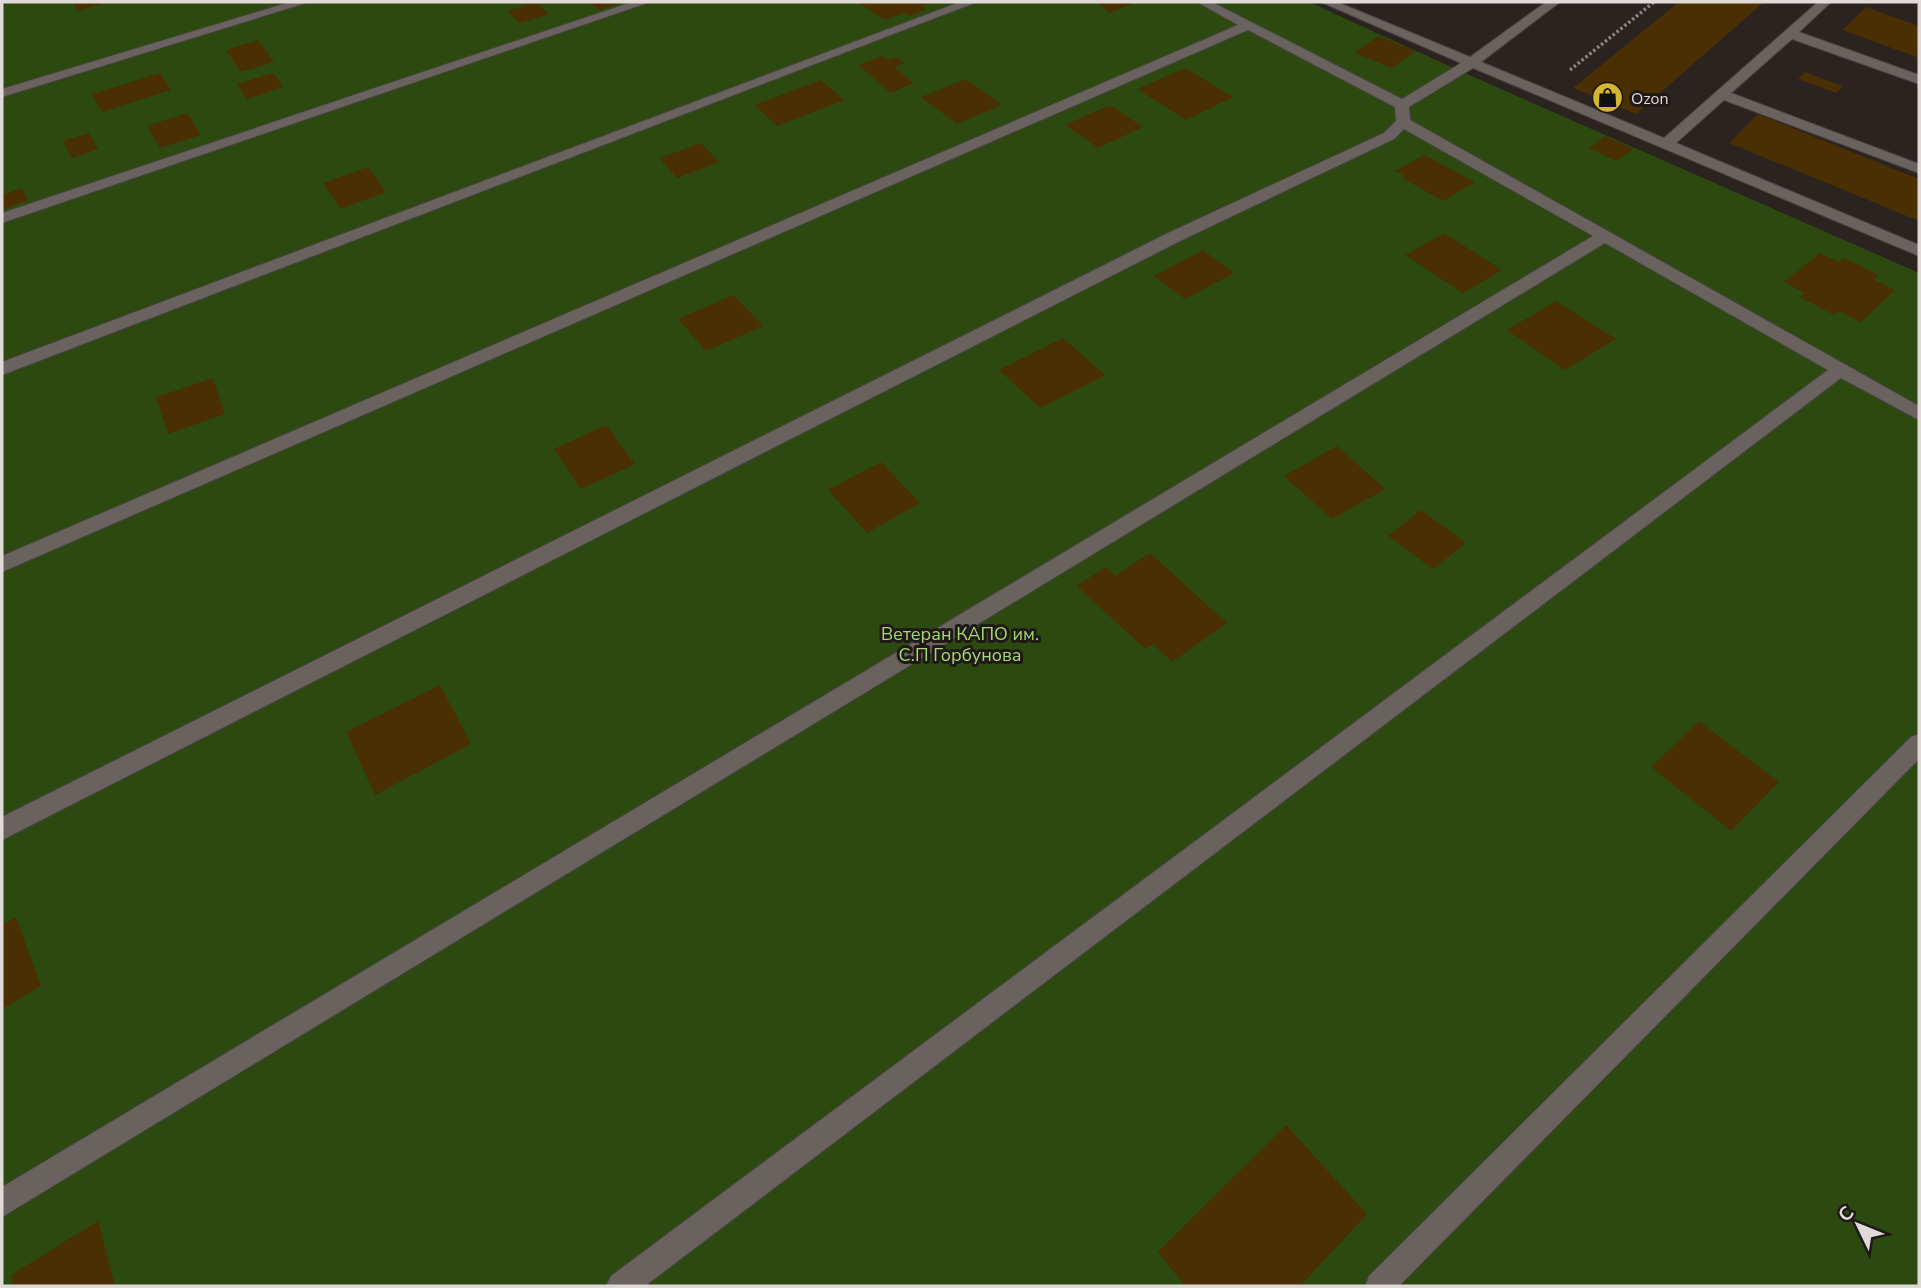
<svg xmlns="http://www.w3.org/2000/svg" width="1921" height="1288" viewBox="0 0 1921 1288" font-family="'Nunito Sans',sans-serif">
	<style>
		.green { fill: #2c4a0f }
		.building { fill: #492f01 }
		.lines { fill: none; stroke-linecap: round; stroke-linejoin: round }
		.minor-casing { stroke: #474240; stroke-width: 2 }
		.path { stroke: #8b8583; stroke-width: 3.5; stroke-dasharray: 2.5 2.5; stroke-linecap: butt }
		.minor { fill: #6a625f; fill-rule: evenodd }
		.labels { text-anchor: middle; stroke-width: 6; stroke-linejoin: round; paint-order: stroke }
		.far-poi-label { font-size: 16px; fill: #dfdad8; stroke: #201917; text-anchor: start }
		.park-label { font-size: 18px; fill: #a2da76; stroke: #201917 }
	</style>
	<rect width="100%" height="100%" fill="#2a2320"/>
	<!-- green -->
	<path class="green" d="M2,2H1309L1460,71L1919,273V1286H2Z"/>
	<!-- building -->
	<g class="building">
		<path d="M73,2H107L78,11Z"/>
		<path d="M536,2L549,14L520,23L507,11Z"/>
		<path d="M589,2H622L598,10Z"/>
		<path d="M857,2H931L922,6L926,9L909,16L904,13L885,20Z"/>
		<path d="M1098,2H1137L1109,13Z"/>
		<path d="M1679,2H1764L1636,114L1573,88Z"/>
		<path d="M1866,7L1919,26V58L1842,30Z"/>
		<path d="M1378,36L1415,51L1392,68L1354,53Z"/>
		<path d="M258,40L274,62L241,72L226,50Z"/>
		<path d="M882,56L887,60L897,57L905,63L894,67L914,83L890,93L859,65Z"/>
		<path d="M1185,68L1233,97L1186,120L1137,89Z"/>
		<path d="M1805,72L1843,86L1836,93L1798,79Z"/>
		<path d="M160,73L171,90L102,112L92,94Z"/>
		<path d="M273,73L283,87L247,99L237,84Z"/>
		<path d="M966,79L1002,105L957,124L921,97Z"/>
		<path d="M821,80L844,100L777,126L755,105Z"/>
		<path d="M1110,105L1143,127L1098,148L1065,125Z"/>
		<path d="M187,113L201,135L160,148L147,126Z"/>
		<path d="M1758,114L1919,179V221L1729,143Z"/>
		<path d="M89,133L98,149L72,158L63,141Z"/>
		<path d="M1605,136L1633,149L1616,161L1589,148Z"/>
		<path d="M701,143L719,162L677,178L659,158Z"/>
		<path d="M1424,155L1475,182L1443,201L1402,178L1405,176L1395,171Z"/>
		<path d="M368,167L386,192L340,209L323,183Z"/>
		<path d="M22,188L28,200L2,210V195Z"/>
		<path d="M1444,233L1502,270L1463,293L1405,255Z"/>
		<path d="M1203,250L1234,273L1185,299L1154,276Z"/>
		<path d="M1820,253L1839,262L1844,258L1879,275L1873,279L1895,290L1861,322L1839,311L1834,315L1800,297L1805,293L1784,282Z"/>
		<path d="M733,295L763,326L706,351L678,319Z"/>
		<path d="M1556,301L1616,339L1565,370L1507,330Z"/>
		<path d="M1063,338L1105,375L1040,408L999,370Z"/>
		<path d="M213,378L225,414L168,434L156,397Z"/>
		<path d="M606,425L635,464L581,489L554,449Z"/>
		<path d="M1337,446L1385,489L1332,519L1284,476Z"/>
		<path d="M881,462L920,503L867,533L828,490Z"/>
		<path d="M1421,510L1466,543L1433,569L1388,536Z"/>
		<path d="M1150,553L1227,623L1172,662L1153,644L1145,649L1077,586L1105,567L1115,576Z"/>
		<path d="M440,685L471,744L375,795L346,732Z"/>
		<path d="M1699,721L1779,782L1731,831L1651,767Z"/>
		<path d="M16,917L41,986L2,1009V925Z"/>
		<path d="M1286,1125L1367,1214L1300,1286H1185L1158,1252Z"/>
		<path d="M98,1221L115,1286H13L11,1275Z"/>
	</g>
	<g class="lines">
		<defs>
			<g id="minor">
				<path d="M290,2H309L2,97V89Z"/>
				<path d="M632,2H650L2,223V213Z"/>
				<path d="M960,2H977L2,375V362Z"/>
				<path d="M1197,2H1212L1402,99L1461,63L1321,2H1337L1470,57L1546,2H1560L1481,62L1664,138L1818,2H1831L1799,32L1919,75V84L1792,39L1731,93L1919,164V173L1724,100L1676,143L1919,245V256L1473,68L1409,107L1410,120L1919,406V420L1841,378L645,1286H606L611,1276L1828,370L1605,243L2,1217V1187L1593,236L1404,129L1394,139L1180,241L2,840V817L1168,233L1384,133L1396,121L1395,107L1248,30L2,572V556L1238,25Z"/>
				<path d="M1919,734V759L1399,1286H1365L1369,1276L1911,737Z"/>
			</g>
		</defs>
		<!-- minor casing -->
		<use href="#minor" class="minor-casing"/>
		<!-- path -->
		<path class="path" d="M1570,70L1654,2"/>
		<!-- minor -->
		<use href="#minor" class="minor"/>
	</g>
	<!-- icons -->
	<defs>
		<symbol id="shop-disc" viewBox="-11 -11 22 22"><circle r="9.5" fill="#d4b635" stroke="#201917"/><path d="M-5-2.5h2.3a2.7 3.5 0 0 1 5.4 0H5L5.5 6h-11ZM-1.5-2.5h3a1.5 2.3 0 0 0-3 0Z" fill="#111"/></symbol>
	</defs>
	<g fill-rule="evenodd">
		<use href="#shop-disc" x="1590" y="80" width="35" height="35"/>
	</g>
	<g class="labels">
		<!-- far-poi labels -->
		<g class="far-poi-label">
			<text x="1631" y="104">Ozon</text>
		</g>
		<!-- park labels -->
		<g class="park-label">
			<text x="960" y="640">Ветеран КАПО им.<tspan x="960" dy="21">С.П Горбунова</tspan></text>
		</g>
	</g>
	<!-- border -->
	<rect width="1921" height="1288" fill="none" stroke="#dfdad8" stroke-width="7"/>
	<!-- north arrow -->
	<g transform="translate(1858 1225) rotate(313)" stroke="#201917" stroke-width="5" paint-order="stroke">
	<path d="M0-5L12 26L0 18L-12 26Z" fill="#dfdad8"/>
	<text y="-10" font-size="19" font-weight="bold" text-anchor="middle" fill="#dfdad8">С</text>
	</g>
</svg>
